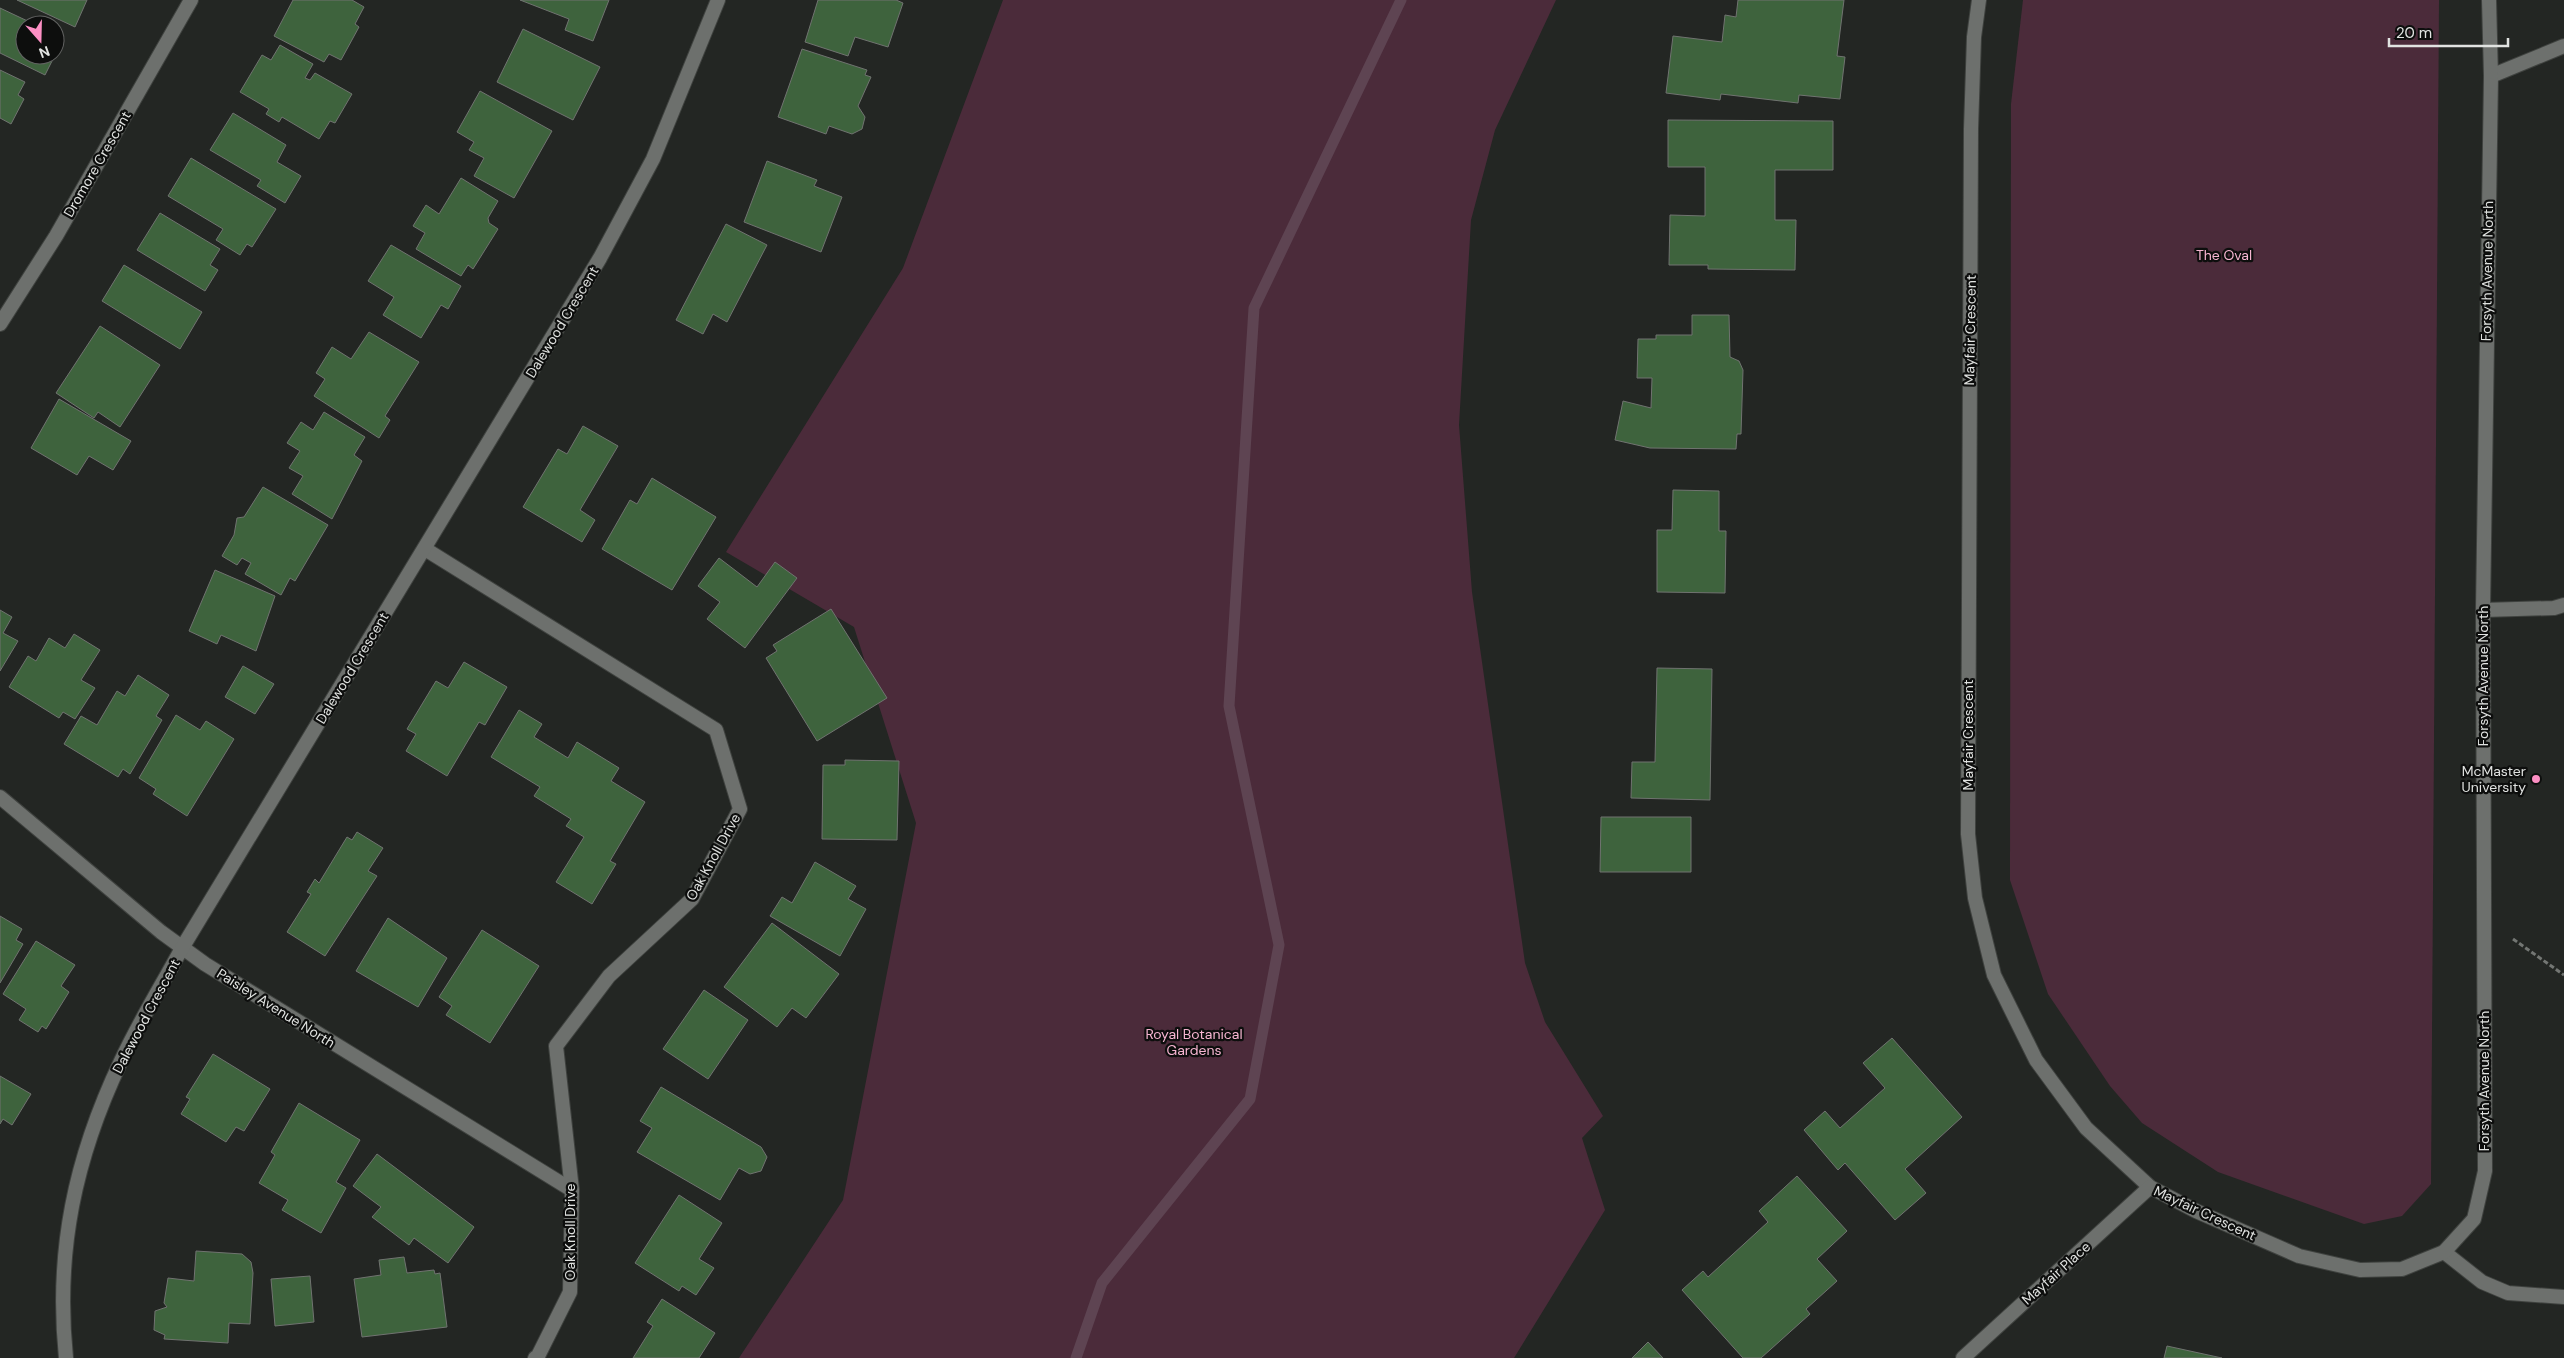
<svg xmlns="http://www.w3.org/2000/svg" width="2564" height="1358" viewBox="0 0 2564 1358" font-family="'DM Sans',sans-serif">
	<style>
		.green { fill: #4b2b3a }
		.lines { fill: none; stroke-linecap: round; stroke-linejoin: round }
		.stream { stroke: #5e4452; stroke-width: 11 }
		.building { fill: #3e633d; stroke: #707370 }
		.service-casing { stroke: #3f423f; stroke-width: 16 }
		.minor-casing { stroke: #3f423f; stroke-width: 16 }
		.path { stroke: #737673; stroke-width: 3; stroke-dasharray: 5 2.5; stroke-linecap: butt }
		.service { stroke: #6d706d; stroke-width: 14 }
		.minor { stroke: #6d706d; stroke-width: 14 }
		.poi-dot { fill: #fc8fc3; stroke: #0d0e0d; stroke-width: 2 }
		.labels { text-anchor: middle; stroke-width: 4.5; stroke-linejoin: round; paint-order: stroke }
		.street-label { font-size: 14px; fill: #e1e3e1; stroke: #0d0e0d }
		.park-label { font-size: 14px; fill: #f6b5d1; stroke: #0d0e0d }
		.poi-label { font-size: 14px; fill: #e1e3e1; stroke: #0d0e0d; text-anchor: end }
	</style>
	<rect width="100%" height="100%" fill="#232623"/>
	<!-- green -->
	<g class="green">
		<path d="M1003,0H1556L1495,130L1471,220L1459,425L1472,592L1525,963L1545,1022L1603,1116L1582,1138L1605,1210L1514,1358H739L843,1200L916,823L854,627L726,552L903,268Z"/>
		<path d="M2023,0H2439L2431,1184L2402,1216L2364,1224L2218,1172L2142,1123L2110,1086L2048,994L2010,880L2011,104Z"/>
	</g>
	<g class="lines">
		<!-- stream -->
		<path class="stream" d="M1076,1358L1102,1283L1250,1099L1279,945L1229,706L1254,308L1401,0"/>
	</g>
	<!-- building -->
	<g class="building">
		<path d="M17,0H87L75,27Z"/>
		<path d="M293,0H352L364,7L355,24L359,27L341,60L329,54L324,62L274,36Z"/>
		<path d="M520,0H609L593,41L565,30L569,19Z"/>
		<path d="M818,0H896L903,3L888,47L855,37L848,56L805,42Z"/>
		<path d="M1738,0H1844L1837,56L1845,57L1840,99L1799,95L1798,103L1721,94L1720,100L1666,93L1673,36L1722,42L1725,15L1736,17Z"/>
		<path d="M0,8L36,25H25V55H55L45,75L0,53Z"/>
		<path d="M523,29L600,67L573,120L497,82Z"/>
		<path d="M55,34L63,38L55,54Z"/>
		<path d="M280,45L313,64L305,78L310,80L315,73L352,94L335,123L330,121L319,139L282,117L279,122L266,114L269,109L240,92L262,55L271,60Z"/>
		<path d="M802,49L867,70L865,75L871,77L858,106L865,117L862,129L852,134L829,126L826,134L778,117Z"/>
		<path d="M0,70L25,82L18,95L24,99L11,124L0,118Z"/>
		<path d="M480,91L552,131L514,198L474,176L484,158L469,150L474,142L457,132Z"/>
		<path d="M233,113L286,145L277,162L301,176L285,203L257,186L261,180L210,150Z"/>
		<path d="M1668,120L1833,121V170H1775V220H1796L1795,270L1708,269V265H1669L1670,215L1705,216V167H1668Z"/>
		<path d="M191,158L276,209L252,247L247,244L240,255L216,240L223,229L168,196Z"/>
		<path d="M767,161L817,180L814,186L842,197L821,252L744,222Z"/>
		<path d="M461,178L498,201L488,218L489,223L498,229L473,269L468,265L461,276L416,249L425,233L413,226L426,205L439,214Z"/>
		<path d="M160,213L220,249L210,265L218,270L205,291L137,250Z"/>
		<path d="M726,224L767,245L727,322L713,314L703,334L676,320Z"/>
		<path d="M391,245L461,286L448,309L441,305L421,338L383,315L394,297L368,281Z"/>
		<path d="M124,265L202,312L180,349L102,301Z"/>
		<path d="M1692,315H1729L1730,357L1739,361L1743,370L1741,434H1737L1736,449L1650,448L1615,440L1623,401L1651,408L1652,378H1637L1638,339H1656V335H1692Z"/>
		<path d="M100,326L160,365L120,427L98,412L94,418L56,393Z"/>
		<path d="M369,332L419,362L385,416L390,420L379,438L314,396L325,379L316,373L332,347L351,359Z"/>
		<path d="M59,399L131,441L113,470L89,456L77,475L31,448Z"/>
		<path d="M324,412L365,437L354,455L362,461L332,519L292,494L303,476L289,468L300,451L287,443L301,422L313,430Z"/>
		<path d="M583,426L618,446L580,510L595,520L582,542L523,507L558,449L567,454Z"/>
		<path d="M652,478L716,517L672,590L602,549L630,500L637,504Z"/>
		<path d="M263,487L328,525L295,581L290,578L281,595L245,574L251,563L242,558L237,565L222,556L234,535L237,518L244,517Z"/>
		<path d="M1673,490L1719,491V531H1726L1725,593L1657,592V530H1672Z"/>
		<path d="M719,558L757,587L775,562L797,578L745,648L707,619L720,602L698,586Z"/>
		<path d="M215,570L275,596L256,651L221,635L217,644L189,631Z"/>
		<path d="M831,609L887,698L817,741L766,658L777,651L773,645Z"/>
		<path d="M0,610L12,617L3,633L18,641L0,671Z"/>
		<path d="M74,634L100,650L81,680L95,688L75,719L63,712L59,718L9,687L28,656L36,661L49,638L65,648Z"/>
		<path d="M464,662L507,687L485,725L479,722L447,776L406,751L416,734L407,729L436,681L448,688Z"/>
		<path d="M243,666L274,684L255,714L225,697Z"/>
		<path d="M1657,668L1712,669L1710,800L1631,798L1632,762H1655Z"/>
		<path d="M138,675L169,695L156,716L162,720L130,774L123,769L118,777L64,744L81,716L97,725L117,691L125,696Z"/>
		<path d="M519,710L542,724L534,737L568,758L577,742L619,768L611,781L645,802L610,861L616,864L592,904L556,882L584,837L566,826L571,819L534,796L540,787L491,757Z"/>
		<path d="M176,715L200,730L206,721L234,739L187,816L153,794L156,789L139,778Z"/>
		<path d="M845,760L899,761L897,840L822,839L823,765H845Z"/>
		<path d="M1601,817H1691V872H1600Z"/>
		<path d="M357,832L383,848L368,871L377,876L325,956L287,932L311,894L307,892L315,879L319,883L347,837L352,840Z"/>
		<path d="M815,862L856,886L848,899L866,909L840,956L770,916L782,897L792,903Z"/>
		<path d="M0,916L22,929L16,940L23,944L0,983Z"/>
		<path d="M388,918L447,958L418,1007L356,971Z"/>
		<path d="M772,923L839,974L806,1018L792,1008L777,1027L724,987Z"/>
		<path d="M482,930L539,966L490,1043L446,1015L452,1006L439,997Z"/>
		<path d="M36,941L75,965L61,986L69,992L46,1029L42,1026L38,1032L19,1020L26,1009L3,994Z"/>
		<path d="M704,990L748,1020L708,1079L663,1049Z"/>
		<path d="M1892,1038L1962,1117L1905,1169L1926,1193L1895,1220L1845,1163L1838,1170L1804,1130L1825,1111L1840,1128L1885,1088L1863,1063Z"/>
		<path d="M213,1054L270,1089L244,1131L236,1127L226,1142L181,1114L190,1099L186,1097Z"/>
		<path d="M0,1076L31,1094L12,1125L3,1119L0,1124Z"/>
		<path d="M661,1087L761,1147L767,1157L761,1171L750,1174L739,1168L720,1200L637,1152L652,1128L640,1121Z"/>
		<path d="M299,1103L360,1140L336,1182L346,1188L321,1233L282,1210L288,1200L259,1183L275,1155L271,1152Z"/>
		<path d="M377,1154L474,1227L448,1263L414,1238L409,1245L372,1217L381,1207L353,1186Z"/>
		<path d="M1797,1176L1847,1231L1817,1259L1837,1281L1806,1309L1810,1314L1761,1358H1743L1682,1290L1703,1271L1708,1277L1768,1222L1759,1211Z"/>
		<path d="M679,1195L722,1223L699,1259L714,1268L696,1295L682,1286L679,1291L635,1263Z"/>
		<path d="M196,1251L242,1254L251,1262L253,1273L250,1324L229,1323L228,1343L164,1339L165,1335L154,1330L155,1311L167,1307L164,1303L168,1278L194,1281Z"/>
		<path d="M404,1257L407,1273L434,1270L435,1274L440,1273L447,1327L362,1337L354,1279L381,1275L379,1260Z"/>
		<path d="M310,1276L314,1322L275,1326L271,1279Z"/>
		<path d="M662,1299L715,1333L699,1358H633L653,1326L647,1322Z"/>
		<path d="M1648,1342L1663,1358H1632Z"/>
		<path d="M2167,1346L2222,1358H2164Z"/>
	</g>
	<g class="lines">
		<defs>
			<g id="service">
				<path d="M2491,76L2564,46"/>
				<path d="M2483,610L2554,608L2564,605"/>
				<path d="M2444,1252L2482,1282L2508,1293L2564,1297"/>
			</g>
			<g id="minor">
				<path d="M1979,0L1974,37L1971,129L1968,834L1975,898L1994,975L2036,1060L2086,1128L2150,1187L2196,1211L2299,1256L2360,1270L2402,1269L2444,1252L2474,1219L2485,1171L2483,610L2491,76L2489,0"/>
				<path d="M0,324L56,236L191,0"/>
				<path d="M425,549L716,730L740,809L692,899L609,976L556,1046L572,1190L570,1292L538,1356L535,1358"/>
				<path d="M0,797L161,932L205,964L572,1190"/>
				<path d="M66,1358C55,1251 75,1158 121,1061C139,1022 162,985 182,948L600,258L653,159L718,0"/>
				<path d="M1963,1358L2150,1187"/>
			</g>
		</defs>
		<!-- service casing -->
		<use href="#service" class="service-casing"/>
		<!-- minor casing -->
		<use href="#minor" class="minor-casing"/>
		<!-- path -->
		<path class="path" d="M2513,939L2564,975"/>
		<!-- service -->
		<use href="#service" class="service"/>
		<!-- minor -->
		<use href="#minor" class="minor"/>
	</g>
	<!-- markers -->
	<circle class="poi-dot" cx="2536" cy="779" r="5"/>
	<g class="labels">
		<!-- street labels -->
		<g class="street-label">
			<text transform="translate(97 164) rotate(-60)" y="5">Dromore Crescent</text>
			<text transform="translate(2487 271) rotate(-89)" y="5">Forsyth Avenue North</text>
			<text transform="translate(562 322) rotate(-59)" y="5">Dalewood Crescent</text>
			<text transform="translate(1970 330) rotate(-89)" y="5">Mayfair Crescent</text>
			<text transform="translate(352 668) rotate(-59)" y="5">Dalewood Crescent</text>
			<text transform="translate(2483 676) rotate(-90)" y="5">Forsyth Avenue North</text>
			<text transform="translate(1968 735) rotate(-90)" y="5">Mayfair Crescent</text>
			<text transform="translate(713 857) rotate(-61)" y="5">Oak Knoll Drive</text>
			<text transform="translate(276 1008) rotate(32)" y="5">Paisley Avenue North</text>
			<text transform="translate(146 1016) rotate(-62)" y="5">Dalewood Crescent</text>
			<text transform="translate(2484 1081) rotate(-90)" y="5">Forsyth Avenue North</text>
			<text transform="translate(2205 1213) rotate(25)" y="5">Mayfair Crescent</text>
			<text transform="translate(570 1232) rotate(-90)" y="5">Oak Knoll Drive</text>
			<text transform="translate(2056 1273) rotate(-42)" y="5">Mayfair Place</text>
		</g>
		<!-- park labels -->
		<g class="park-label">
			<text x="2224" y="260">The Oval</text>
			<text x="1194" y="1039">Royal Botanical<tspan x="1194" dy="16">Gardens</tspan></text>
		</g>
		<!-- poi labels -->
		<g class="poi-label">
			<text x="2526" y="776">McMaster<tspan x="2526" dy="16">University</tspan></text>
		</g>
	</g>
	<!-- north arrow -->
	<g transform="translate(40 40) rotate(160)"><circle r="24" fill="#0d0e0d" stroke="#626362"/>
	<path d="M0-4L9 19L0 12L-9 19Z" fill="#fc8fc3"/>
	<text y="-8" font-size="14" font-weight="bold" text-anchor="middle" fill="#e1e3e1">N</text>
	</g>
	<!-- scale -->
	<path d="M2389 38v8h119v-8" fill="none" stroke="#e1e3e1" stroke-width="2.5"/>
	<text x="2396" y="38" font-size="15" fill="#e1e3e1" stroke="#0d0e0d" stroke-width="4" paint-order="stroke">20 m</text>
</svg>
